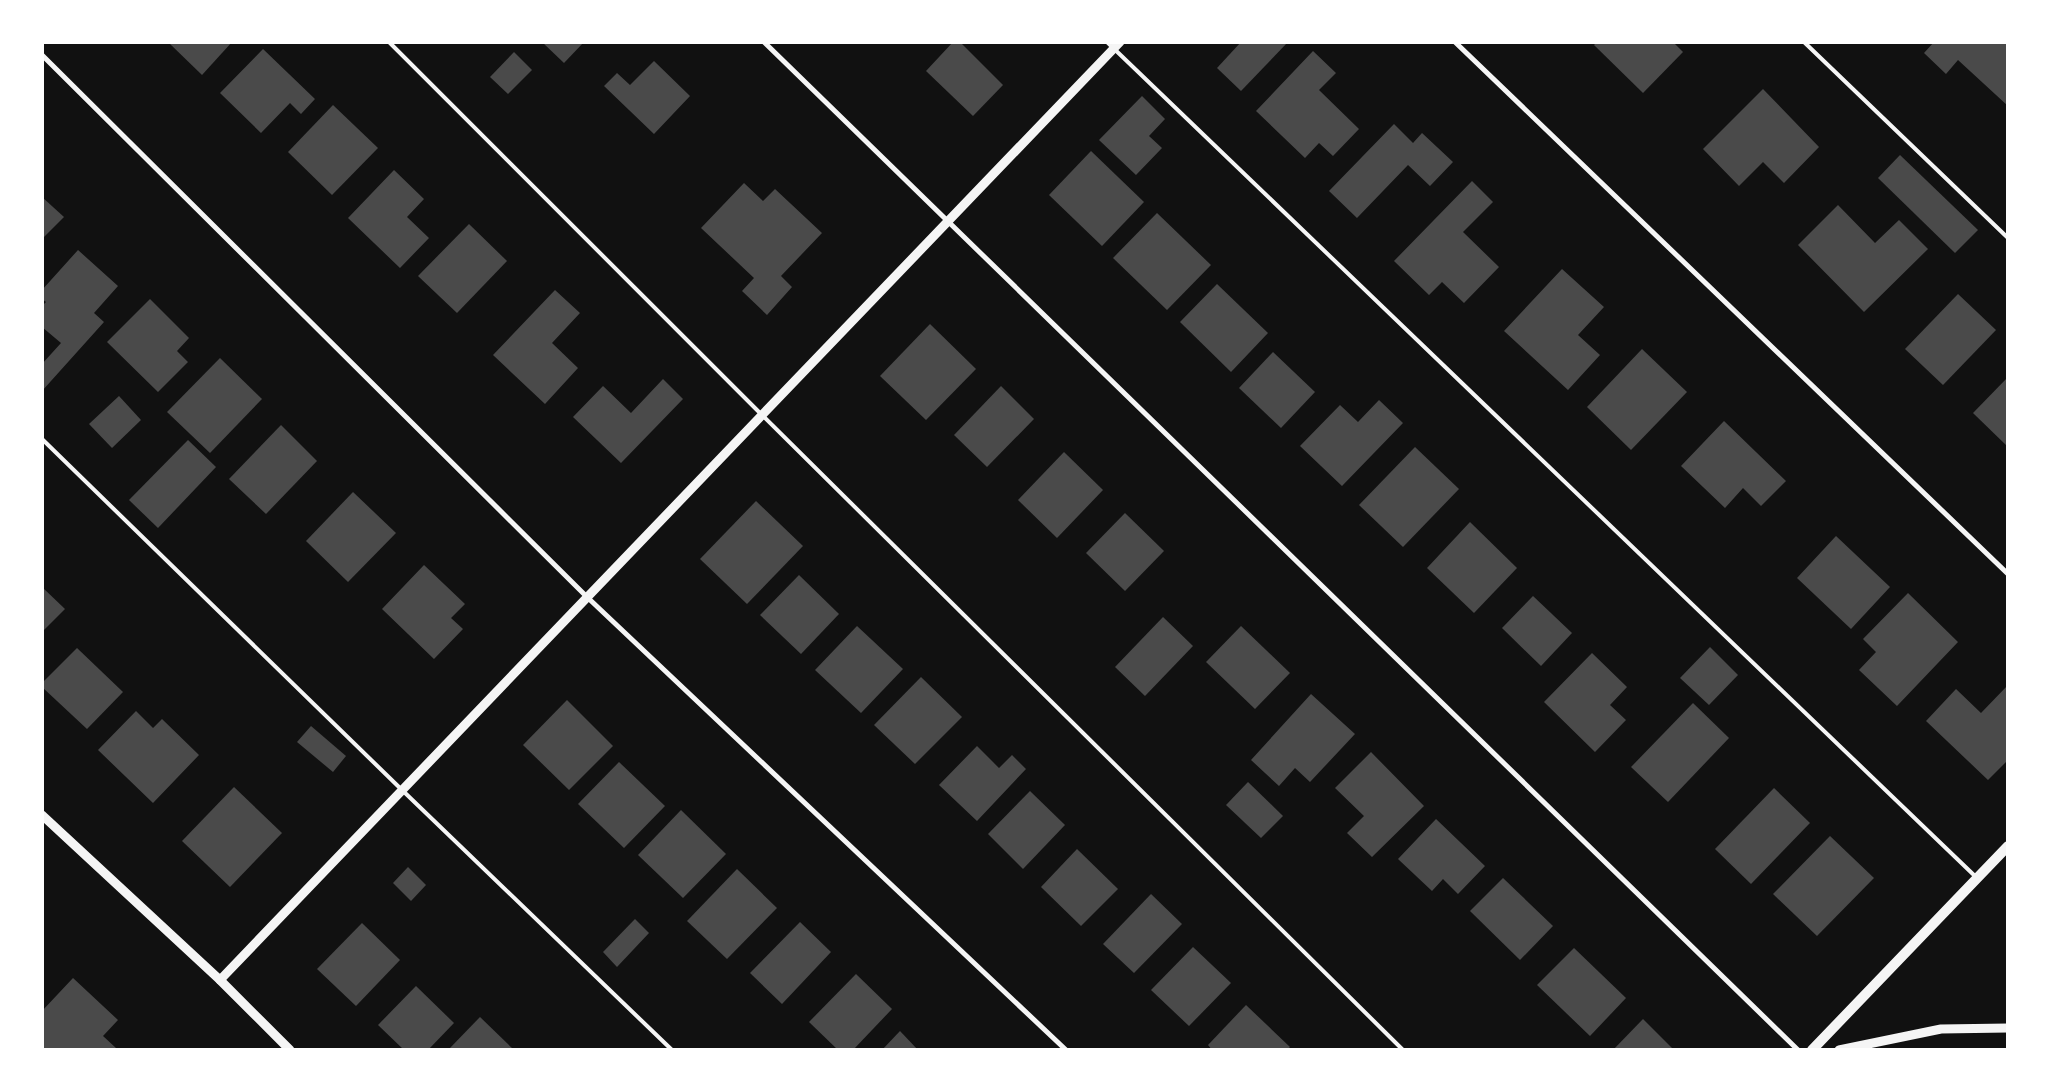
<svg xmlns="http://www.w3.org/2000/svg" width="2050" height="1092" viewBox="0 0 2050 1092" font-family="Barlow,sans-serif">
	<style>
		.building { fill: #4a4a4a }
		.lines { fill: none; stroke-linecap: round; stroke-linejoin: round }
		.service { stroke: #f5f5f5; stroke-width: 4 }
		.minor { stroke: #f5f5f5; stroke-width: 5 }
		.tertiary { stroke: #f5f5f5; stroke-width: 9 }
		.secondary { stroke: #f5f5f5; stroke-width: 10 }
	</style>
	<rect width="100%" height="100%" fill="#111"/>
	<!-- building -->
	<g class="building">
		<path d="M168,42H232L202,75Z"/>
		<path d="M542,42H584L564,63Z"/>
		<path d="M953,42H960L1003,85L973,116L926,71Z"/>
		<path d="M1241,42H1288L1241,91L1217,68Z"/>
		<path d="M1597,42H1673L1683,52L1643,93L1594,45Z"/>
		<path d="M1934,42H2008L2006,52L2008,54V106L1958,60L1946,74L1924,53Z"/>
		<path d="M263,49L315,99L301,114L290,103L261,133L220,93Z"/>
		<path d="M1313,51L1336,73L1319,90L1359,129L1333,156L1319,143L1305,158L1256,111Z"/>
		<path d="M514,52L532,70L508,94L490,77Z"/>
		<path d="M654,61L690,96L654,134L604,86L617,73L630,85Z"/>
		<path d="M1763,89L1819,147L1784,183L1763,162L1739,186L1703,149Z"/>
		<path d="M1142,96L1165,119L1149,136L1162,148L1136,175L1099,140Z"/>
		<path d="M333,105L378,148L332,195L288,152Z"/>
		<path d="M1394,124L1413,143L1422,133L1453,162L1430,186L1408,165L1357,218L1329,191Z"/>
		<path d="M1091,151L1144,202L1102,246L1049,195Z"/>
		<path d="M1900,155L1978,230L1955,253L1878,178Z"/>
		<path d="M394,170L424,199L407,217L429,238L400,268L348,218Z"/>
		<path d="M1472,181L1493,202L1463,232L1499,267L1464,303L1442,282L1429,295L1394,261Z"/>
		<path d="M744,183L763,201L775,189L822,233L781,276L792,287L767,315L742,291L754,278L701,228Z"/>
		<path d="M42,197L64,217L42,239Z"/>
		<path d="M1838,205L1875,243L1899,220L1928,249L1864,312L1798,245Z"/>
		<path d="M1157,213L1211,265L1167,310L1113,258Z"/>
		<path d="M469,224L507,261L457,313L418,276Z"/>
		<path d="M78,250L118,286L94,313L104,322L42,391V364L61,343L42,327V306L46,302L42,299V290Z"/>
		<path d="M1562,269L1604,307L1578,335L1600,355L1568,390L1504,331Z"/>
		<path d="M1217,284L1268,333L1231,372L1180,322Z"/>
		<path d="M555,290L580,313L552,343L578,368L545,404L493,355Z"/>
		<path d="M1958,294L1996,330L1943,385L1905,349Z"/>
		<path d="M150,299L189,338L177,351L188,362L158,392L107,342Z"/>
		<path d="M930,324L976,369L926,420L880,376Z"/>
		<path d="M1642,349L1687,392L1631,450L1587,407Z"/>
		<path d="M1273,352L1315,392L1281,428L1239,388Z"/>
		<path d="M220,358L262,399L210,453L167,412Z"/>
		<path d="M2008,377V447L1973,413Z"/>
		<path d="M663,379L683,399L621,463L573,417L603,386L631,413Z"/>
		<path d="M1001,386L1034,419L987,467L954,435Z"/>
		<path d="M119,396L141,420L112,448L89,424Z"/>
		<path d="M1379,400L1403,423L1342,486L1300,446L1340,405L1358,422Z"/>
		<path d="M1724,421L1786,481L1761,506L1743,488L1725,508L1681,466Z"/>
		<path d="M281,425L317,461L266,514L229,479Z"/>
		<path d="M188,440L216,467L158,528L129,500Z"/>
		<path d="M1415,447L1459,489L1403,547L1359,505Z"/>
		<path d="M1064,452L1103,490L1057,538L1018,500Z"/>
		<path d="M353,492L396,533L348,582L306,541Z"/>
		<path d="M756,501L803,546L747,604L700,559Z"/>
		<path d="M1125,513L1164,551L1125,591L1086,553Z"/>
		<path d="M1470,522L1517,568L1474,613L1427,568Z"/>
		<path d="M1836,536L1890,587L1851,629L1797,578Z"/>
		<path d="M424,565L465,604L451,618L463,629L434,659L382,609Z"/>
		<path d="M799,575L839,614L801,654L760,615Z"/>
		<path d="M42,587L65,609L42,632Z"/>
		<path d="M1908,593L1958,642L1897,706L1859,670L1876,652L1863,639Z"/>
		<path d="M1533,596L1572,633L1541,666L1502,628Z"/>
		<path d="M1163,617L1193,646L1145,696L1115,667Z"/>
		<path d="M857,626L903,669L861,713L815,670Z"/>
		<path d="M1241,626L1290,673L1255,709L1206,662Z"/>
		<path d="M1710,647L1738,675L1709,705L1680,678Z"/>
		<path d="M77,648L123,692L87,729L42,687V683Z"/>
		<path d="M1592,653L1627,687L1610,705L1626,720L1595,752L1544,702Z"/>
		<path d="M921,677L962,717L915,764L874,725Z"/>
		<path d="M2008,685V760L1988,780L1926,721L1956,689L1981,713Z"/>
		<path d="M1311,694L1355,734L1310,782L1295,768L1279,786L1251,760Z"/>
		<path d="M567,700L613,746L569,790L523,745Z"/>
		<path d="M1693,703L1729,738L1668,802L1631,767Z"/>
		<path d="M136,711L153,728L162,719L199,755L153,803L98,750Z"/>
		<path d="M311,726L346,756L333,772L297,742Z"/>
		<path d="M977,746L999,768L1012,755L1026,769L977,821L939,785Z"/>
		<path d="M1371,752L1424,806L1372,857L1347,833L1364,816L1335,788Z"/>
		<path d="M619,762L665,806L624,848L578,804Z"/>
		<path d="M1248,782L1283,816L1261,838L1226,805Z"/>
		<path d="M234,787L282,833L230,887L182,841Z"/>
		<path d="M1774,788L1810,823L1751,884L1715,849Z"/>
		<path d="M1030,791L1065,825L1023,869L988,834Z"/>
		<path d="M681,810L726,854L683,898L638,855Z"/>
		<path d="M1436,819L1485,866L1458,894L1443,879L1432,891L1398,859Z"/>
		<path d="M1830,836L1874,878L1817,936L1773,894Z"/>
		<path d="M1077,849L1118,889L1081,926L1041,887Z"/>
		<path d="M408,867L426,885L411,901L393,883Z"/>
		<path d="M737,869L777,908L727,959L687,921Z"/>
		<path d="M1503,878L1553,926L1520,960L1470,911Z"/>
		<path d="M1151,894L1182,924L1134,973L1103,944Z"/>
		<path d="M635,919L649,933L617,967L603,952Z"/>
		<path d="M800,922L831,952L782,1004L750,973Z"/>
		<path d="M362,923L400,960L356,1006L317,969Z"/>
		<path d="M1193,947L1231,983L1189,1026L1151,990Z"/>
		<path d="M1574,948L1626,998L1590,1036L1537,985Z"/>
		<path d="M856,974L892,1009L853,1050H838L809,1022Z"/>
		<path d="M73,978L118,1020L103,1036L116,1048L115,1050H42V1011Z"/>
		<path d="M416,986L454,1023L428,1050H404L378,1025Z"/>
		<path d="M1246,1005L1290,1047L1287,1050H1212L1208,1045Z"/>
		<path d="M480,1017L514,1050H448Z"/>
		<path d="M1643,1019L1674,1050H1613Z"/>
		<path d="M900,1031L918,1050H882Z"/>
	</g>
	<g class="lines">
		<!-- service -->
		<g class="service">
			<path d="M389,42L762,415L1403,1050"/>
			<path d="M1107,42L1977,878"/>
			<path d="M1804,42L2008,238"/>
			<path d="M42,439L402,790L672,1050"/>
		</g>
		<!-- minor -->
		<g class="minor">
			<path d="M764,42L1798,1050"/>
			<path d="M1455,42L2008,574"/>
			<path d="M42,55L587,597L1066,1050"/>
		</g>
		<!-- tertiary -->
		<g class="tertiary">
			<path d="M42,815L220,980L290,1050"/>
			<path d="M220,980L1120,42"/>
			<path d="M1839,1050L1941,1029L2008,1028"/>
		</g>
		<!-- secondary -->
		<path class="secondary" d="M1812,1050L2008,846"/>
	</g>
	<!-- border -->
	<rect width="2050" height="1092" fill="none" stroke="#ffffff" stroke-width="88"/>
</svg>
